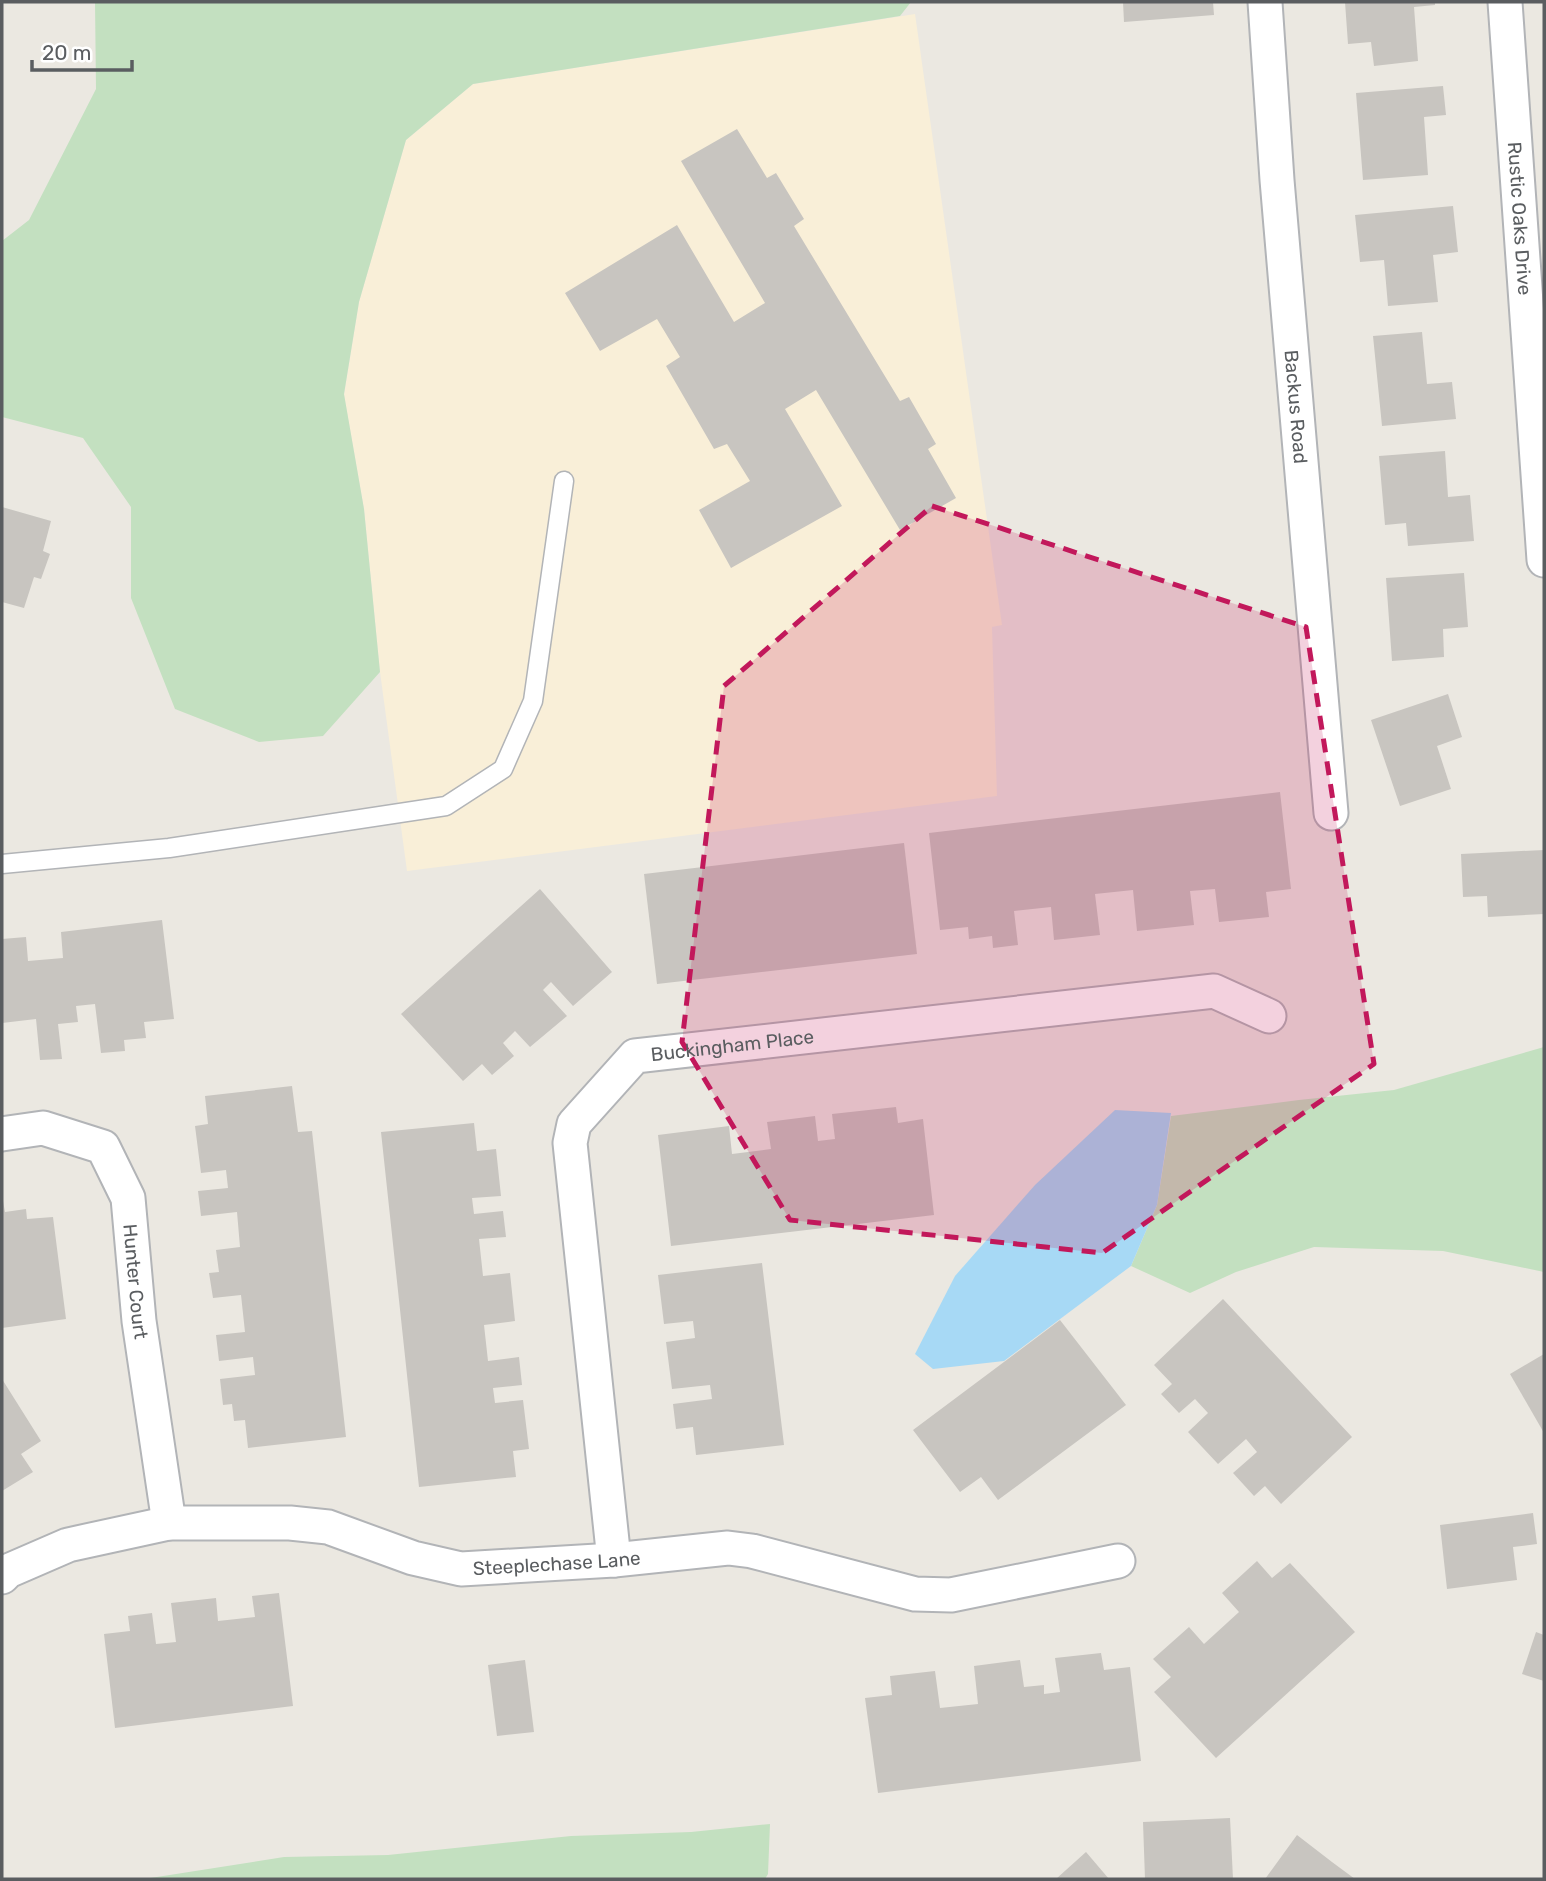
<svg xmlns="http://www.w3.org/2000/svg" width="1546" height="1881" viewBox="0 0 1546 1881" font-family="Rubik,sans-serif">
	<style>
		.commercial { fill: #f9efd8 }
		.green { fill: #c3e0c0 }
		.water { fill: #a7d9f5 }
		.building { fill: #c8c5c0 }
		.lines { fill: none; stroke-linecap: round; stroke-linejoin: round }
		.lane-casing { stroke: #b2b4b7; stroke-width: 21 }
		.street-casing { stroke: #b2b4b7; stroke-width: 37 }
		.lane { stroke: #fff; stroke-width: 18 }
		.street { stroke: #fff; stroke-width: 33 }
		.marked { fill: #c2185b; fill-opacity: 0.2; stroke: #c2185b; stroke-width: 5; stroke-dasharray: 14 9; stroke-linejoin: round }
		.labels { text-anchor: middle; stroke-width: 5; stroke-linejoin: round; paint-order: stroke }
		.street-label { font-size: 19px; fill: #5a5d60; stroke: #fff }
	</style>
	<rect width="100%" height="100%" fill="#ebe8e1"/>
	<!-- commercial -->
	<path class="commercial" d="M915,14L1002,625L992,627L997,796L407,871L380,672L364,509L344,395L359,302L406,140L473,84Z"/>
	<!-- green -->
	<g class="green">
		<path d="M95,2H911L900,16L473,84L406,140L359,302L344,394L364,509L380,672L323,736L259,742L175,709L131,598V507L83,438L2,417V241L29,220L96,89Z"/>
		<path d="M1544,1047V1272L1443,1251L1314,1247L1236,1272L1190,1293L1131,1266L1157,1205L1171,1116L1299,1100L1394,1090Z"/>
		<path d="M770,1824L768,1874L765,1879H144L284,1857L388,1855L571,1836L691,1832Z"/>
	</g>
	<!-- water -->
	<path class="water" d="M1115,1110L1171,1113L1157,1205L1131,1266L1004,1361L933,1369L915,1354L955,1276L1035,1185Z"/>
	<!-- building -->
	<g class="building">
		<path d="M1123,2H1213L1214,15L1124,22Z"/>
		<path d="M1345,2H1435V5L1414,7L1418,61L1374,66L1371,42L1348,44Z"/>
		<path d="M1443,86L1446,115L1424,117L1428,175L1363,180L1356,93Z"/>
		<path d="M737,129L767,178L776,173L804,219L794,226L900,401L909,397L936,444L928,449L956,498L900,530L816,390L785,409L842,506L731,568L699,510L750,481L727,444L714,449L666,366L680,357L657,319L600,351L565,293L677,225L734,322L765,303L681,161Z"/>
		<path d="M1453,206L1458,252L1433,255L1438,302L1388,306L1384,260L1360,262L1355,215Z"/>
		<path d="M1422,332L1427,384L1452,382L1456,419L1382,426L1373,336Z"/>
		<path d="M1445,451L1448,497L1470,495L1474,541L1408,546L1406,523L1385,525L1379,456Z"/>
		<path d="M2,507L51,521L43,551L50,554L41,579L34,577L24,608L2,602Z"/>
		<path d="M1464,573L1468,627L1443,629L1444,657L1392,661L1386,578Z"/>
		<path d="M1448,694L1462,737L1437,746L1451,789L1400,806L1371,720Z"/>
		<path d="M1280,792L1291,889L1266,892L1269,917L1219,922L1215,889L1190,891L1194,925L1137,931L1133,890L1095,894L1100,935L1054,940L1051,907L1014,911L1018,945L993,948L992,936L969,939L968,927L940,930L929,833Z"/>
		<path d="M904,843L917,954L657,984L644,874Z"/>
		<path d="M1544,850V914L1488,917L1487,896L1463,897L1461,854Z"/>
		<path d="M540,889L612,972L573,1006L551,982L543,990L567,1016L530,1047L515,1031L503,1043L514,1056L492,1075L482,1064L463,1081L401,1014Z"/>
		<path d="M162,920L174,1019L144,1022L146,1038L124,1040L125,1051L101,1053L95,1004L76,1006L78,1022L58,1024L62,1059L40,1060L36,1019L2,1023V939L26,937L28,961L63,958L61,932Z"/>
		<path d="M292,1086L298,1132L312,1131L346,1437L248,1448L245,1420L234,1421L232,1404L223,1405L220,1379L255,1375L253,1357L219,1361L216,1335L245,1332L241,1295L213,1298L209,1273L219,1272L216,1250L240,1247L237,1212L201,1216L198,1191L228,1188L226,1170L201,1173L195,1126L208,1124L205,1096Z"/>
		<path d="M896,1107L898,1123L923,1119L934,1215L671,1246L658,1135L729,1126L732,1154L771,1149L767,1122L815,1116L818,1141L835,1139L832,1114Z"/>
		<path d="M474,1123L477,1151L496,1149L501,1196L472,1198L474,1214L503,1211L506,1237L479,1239L483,1276L510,1273L515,1321L484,1325L488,1361L519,1357L522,1385L493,1388L495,1403L523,1400L529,1449L513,1451L516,1477L419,1487L381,1132Z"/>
		<path d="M2,1201H3L5,1212L26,1209L27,1219L53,1217L66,1319L2,1328Z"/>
		<path d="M762,1263L784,1445L696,1455L693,1427L676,1429L673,1404L712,1399L710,1385L672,1389L666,1342L695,1338L693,1321L664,1324L658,1275Z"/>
		<path d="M1223,1299L1352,1437L1281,1504L1265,1486L1254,1496L1233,1473L1257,1452L1246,1439L1218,1464L1188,1432L1208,1413L1195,1399L1179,1413L1161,1394L1172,1384L1154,1365Z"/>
		<path d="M1060,1320L1126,1405L998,1500L981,1477L960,1492L913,1430Z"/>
		<path d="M1544,1354V1433L1510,1374Z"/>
		<path d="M2,1379L41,1441L21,1454L33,1472L2,1491Z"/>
		<path d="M1533,1513L1537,1544L1513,1547L1517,1580L1447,1589L1440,1525Z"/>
		<path d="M1257,1561L1272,1578L1290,1563L1355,1632L1216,1758L1154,1692L1171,1677L1153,1659L1189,1627L1204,1644L1239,1612L1222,1593Z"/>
		<path d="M279,1593L293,1706L115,1728L104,1634L130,1631L128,1616L152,1613L156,1644L176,1642L171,1603L216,1598L218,1621L255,1617L252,1596Z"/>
		<path d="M1536,1632L1544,1635V1681L1522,1674Z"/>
		<path d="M1101,1653L1104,1670L1130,1667L1141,1761L878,1793L865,1698L892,1695L890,1676L935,1671L940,1708L978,1704L974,1666L1020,1660L1024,1687L1044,1685V1694L1060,1692L1055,1658Z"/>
		<path d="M525,1660L534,1732L497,1736L488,1665Z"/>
		<path d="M1230,1818L1233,1879H1145L1143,1822Z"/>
		<path d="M1297,1835L1332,1862L1355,1879H1265Z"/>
		<path d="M1086,1852L1109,1879H1056Z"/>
	</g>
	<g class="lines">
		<defs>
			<path id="lane" d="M2,864L169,848L446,806L503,769L533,701L564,481"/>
			<g id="street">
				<path id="s1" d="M1265,2L1277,180L1331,813"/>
				<path id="s2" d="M1505,2L1544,560"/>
				<path id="s3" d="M2,1134L43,1128L103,1147L128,1198L139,1321L169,1523"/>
				<path id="s4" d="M614,1560L570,1143L574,1124L635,1056L1214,991L1269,1016"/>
				<path id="s5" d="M2,1577L8,1571L68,1545L169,1523H290L328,1527L413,1558L461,1569L614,1560L728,1548L752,1551L915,1594L951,1595L1118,1561"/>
			</g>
		</defs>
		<!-- lane casing -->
		<use href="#lane" class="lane-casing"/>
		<!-- street casing -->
		<use href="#street" class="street-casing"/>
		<!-- lane -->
		<use href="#lane" class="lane"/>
		<!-- street -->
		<use href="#street" class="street"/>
	</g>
	<!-- marked area -->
	<path class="marked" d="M932,506L1306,627L1374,1064L1102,1253L790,1220L682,1042L724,686Z"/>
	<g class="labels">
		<!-- street labels -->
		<g class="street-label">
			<text dy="7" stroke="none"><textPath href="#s2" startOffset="217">Rustic Oaks Drive</textPath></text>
			<text dy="7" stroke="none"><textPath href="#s1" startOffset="406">Backus Road</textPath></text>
			<text dy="7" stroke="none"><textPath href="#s4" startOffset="628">Buckingham Place</textPath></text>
			<text dy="7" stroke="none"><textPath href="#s3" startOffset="245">Hunter Court</textPath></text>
			<text dy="7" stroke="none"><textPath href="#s5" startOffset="572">Steeplechase Lane</textPath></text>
		</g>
	</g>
	<!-- border -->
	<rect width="1546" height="1881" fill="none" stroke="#5a5d60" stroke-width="7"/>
	<!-- scale -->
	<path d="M32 60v10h100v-10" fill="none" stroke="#5a5d60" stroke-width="3.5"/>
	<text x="42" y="60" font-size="21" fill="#5a5d60" stroke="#ffffff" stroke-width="5" paint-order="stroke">20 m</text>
</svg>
